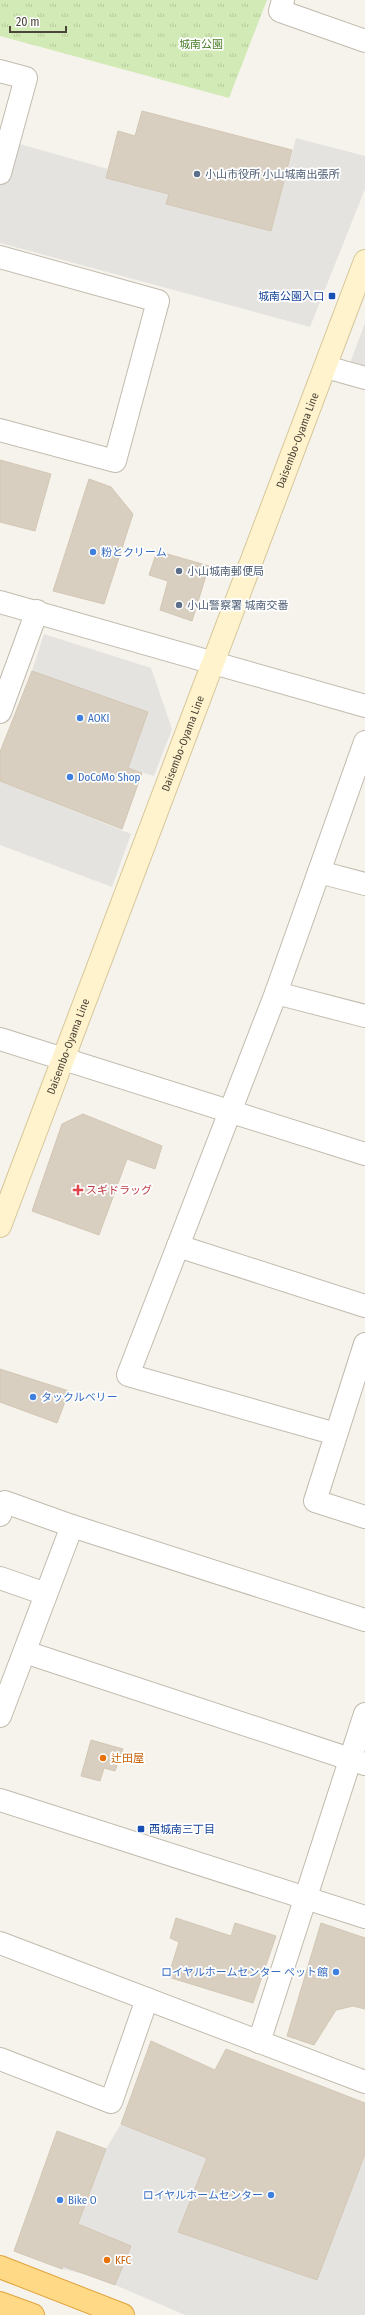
<svg xmlns="http://www.w3.org/2000/svg" width="365" height="2315" viewBox="0 0 365 2315" font-family="'Fira Sans Condensed','Noto Sans JP',sans-serif">
	<style>
		.park { fill: url(#park-tufts) }
		.parking { fill: #e5e3e0 }
		.building { fill: #d8cfc1; stroke: #d3c7b4 }
		.lines { fill: none; stroke-linecap: round; stroke-linejoin: round }
		.minor-casing { stroke: #c2bbae; stroke-width: 24 }
		.tertiary-casing { stroke: #c2bbae; stroke-width: 24 }
		.secondary-casing { stroke: #d6c79b; stroke-width: 24 }
		.trunk-casing { stroke: #e0a43c; stroke-width: 24 }
		.minor { stroke: #fff; stroke-width: 22 }
		.tertiary { stroke: #fff; stroke-width: 22 }
		.secondary { stroke: #fff3cd; stroke-width: 22 }
		.trunk { stroke: #ffd985; stroke-width: 22 }
		.service-dot { fill: #5c6f8a; stroke: #fff; stroke-width: 1.5 }
		.transit-dot { fill: #1a4fb4; stroke: #fff; stroke-width: 1.5 }
		.shop-dot { fill: #3f7fe0; stroke: #fff; stroke-width: 1.5 }
		.health-dot { fill: #e0444e; stroke: #fff; stroke-width: 1.5 }
		.food-dot { fill: #e8710a; stroke: #fff; stroke-width: 1.5 }
		.labels { text-anchor: middle; stroke-width: 3.5; stroke-linejoin: round; paint-order: stroke }
		.park-label { font-size: 11px; fill: #4a7f2a; stroke: #fff }
		.service-label { font-size: 11px; fill: #4e5e75; stroke: #fff; text-anchor: start }
		.transit-label { font-size: 11px; fill: #164399; stroke: #fff; text-anchor: end }
		.street-label { font-size: 11px; fill: #4b4439; stroke: #fff }
		.shop-label { font-size: 11px; fill: #366cbe; stroke: #fff; text-anchor: start }
		.health-label { font-size: 11px; fill: #be3a42; stroke: #fff; text-anchor: start }
		.food-label { font-size: 11px; fill: #c56008; stroke: #fff; text-anchor: start }
	</style>
	<defs>
		<pattern id="park-tufts" width="24" height="20" patternUnits="userSpaceOnUse"><rect width="24" height="20" fill="#d2eab5"/><path d="M3 7l-1-3M5 7V3M7 7l1-3M15 17l-1-3M17 17v-4M19 17l1-3" fill="none" stroke="#b6ca9c"/></pattern>
	</defs>
	<rect width="100%" height="100%" fill="#f6f3ec"/>
	<!-- park -->
	<path class="park" d="M0,0H267L229,98L0,36Z"/>
	<!-- parking -->
	<g class="parking">
		<path d="M296,138L365,156V189L310,327L0,243V173L9,141L108,169L106,178L169,194L166,204L271,231Z"/>
		<path d="M365,323V367L350,363Z"/>
		<path d="M44,634L151,668L172,729L154,776L128,768L147,712L32,671Z"/>
		<path d="M0,781L131,834L112,887L0,845Z"/>
		<path d="M121,2124L207,2158L178,2232L317,2280L365,2154V2315H185L115,2285L131,2246L99,2233L84,2274L62,2269L106,2149Z"/>
	</g>
	<!-- building -->
	<g class="building">
		<path d="M142,111L292,150L271,231L166,204L169,194L106,178L118,131L135,136Z"/>
		<path d="M0,460L51,474L35,531L0,522Z"/>
		<path d="M89,479L111,487L133,514L104,604L53,591Z"/>
		<path d="M157,551L209,566L192,621L160,610L168,581L149,575Z"/>
		<path d="M32,671L148,712L128,768L142,773L122,829L0,781V752Z"/>
		<path d="M83,1114L162,1146L155,1169L127,1159L99,1235L32,1211L62,1124Z"/>
		<path d="M0,1369L69,1391L57,1423L0,1402Z"/>
		<path d="M91,1740L123,1749L115,1771L104,1768L100,1781L81,1776Z"/>
		<path d="M176,1918L231,1936L235,1923L276,1936L253,2003L168,1977L179,1942L170,1938Z"/>
		<path d="M321,1923L365,1938V2009L353,2006L336,2010L314,2045L287,2036Z"/>
		<path d="M151,2041L215,2070L226,2049L365,2103V2154L317,2280L178,2232L207,2158L121,2124Z"/>
		<path d="M57,2131L106,2149L78,2224L131,2246L115,2285L63,2266L62,2269L14,2251Z"/>
	</g>
	<g class="lines">
		<defs>
			<g id="minor">
				<path d="M283,0L280,11L365,41"/>
				<path d="M0,71L26,78L0,173"/>
				<path d="M0,257L158,301L115,461L0,430"/>
				<path d="M326,367L365,378"/>
				<path d="M0,712L37,611"/>
				<path d="M319,872L365,884"/>
				<path d="M276,993L365,1016"/>
				<path d="M0,1039L365,1154"/>
				<path d="M178,1246L365,1306"/>
				<path d="M365,1344L315,1501L365,1517"/>
				<path d="M336,1434L128,1375L276,993L365,742"/>
				<path d="M0,1515L5,1502L72,1526L365,1620"/>
				<path d="M0,1578L46,1594"/>
				<path d="M25,1652L365,1764"/>
				<path d="M0,1716L72,1526"/>
				<path d="M0,1943L365,2082"/>
				<path d="M259,2042L365,1714"/>
				<path d="M0,2059L111,2102L147,1999"/>
			</g>
			<g id="tertiary">
				<path d="M0,602L365,706"/>
				<path d="M0,1800L365,1917"/>
			</g>
			<g id="secondary">
				<path id="s1" d="M0,1226L365,261"/>
			</g>
			<g id="trunk">
				<path d="M0,2267L123,2315"/>
				<path d="M0,2303L33,2315"/>
			</g>
		</defs>
		<!-- minor casing -->
		<use href="#minor" class="minor-casing"/>
		<!-- tertiary casing -->
		<use href="#tertiary" class="tertiary-casing"/>
		<!-- secondary casing -->
		<use href="#secondary" class="secondary-casing"/>
		<!-- trunk casing -->
		<use href="#trunk" class="trunk-casing"/>
		<!-- minor -->
		<use href="#minor" class="minor"/>
		<!-- tertiary -->
		<use href="#tertiary" class="tertiary"/>
		<!-- secondary -->
		<use href="#secondary" class="secondary"/>
		<!-- trunk -->
		<use href="#trunk" class="trunk"/>
	</g>
	<!-- markers -->
	<g class="service-dot">
		<circle cx="197" cy="174" r="4"/>
		<circle cx="179" cy="571" r="4"/>
		<circle cx="179" cy="605" r="4"/>
	</g>
	<g class="transit-dot">
		<rect x="328" y="292" width="8" height="8" rx="2"/>
		<rect x="137" y="1825" width="8" height="8" rx="2"/>
	</g>
	<g class="shop-dot">
		<circle cx="93" cy="552" r="4"/>
		<circle cx="80" cy="718" r="4"/>
		<circle cx="70" cy="777" r="4"/>
		<circle cx="33" cy="1397" r="4"/>
		<circle cx="336" cy="1972" r="4"/>
		<circle cx="271" cy="2195" r="4"/>
		<circle cx="60" cy="2200" r="4"/>
	</g>
	<path class="health-dot" d="M76 1184h4v4h4v4h-4v4h-4v-4h-4v-4h4z"/>
	<g class="food-dot">
		<circle cx="103" cy="1758" r="4"/>
		<circle cx="107" cy="2260" r="4"/>
	</g>
	<g class="labels">
		<!-- park labels -->
		<g class="park-label">
			<text x="201" y="48">城南公園</text>
		</g>
		<!-- service labels -->
		<g class="service-label">
			<text x="205" y="178">小山市役所 小山城南出張所</text>
			<text x="187" y="575">小山城南郵便局</text>
			<text x="187" y="609">小山警察署 城南交番</text>
		</g>
		<!-- transit labels -->
		<g class="transit-label">
			<text x="324" y="300">城南公園入口</text>
			<text x="149" y="1833" text-anchor="start">西城南三丁目</text>
		</g>
		<!-- street labels -->
		<g class="street-label">
			<text dy="4" stroke="none"><textPath href="#s1" startOffset="840">Daisembo-Oyama Line</textPath></text>
			<text dy="4" stroke="none"><textPath href="#s1" startOffset="516">Daisembo-Oyama Line</textPath></text>
			<text dy="4" stroke="none"><textPath href="#s1" startOffset="192">Daisembo-Oyama Line</textPath></text>
		</g>
		<!-- shop labels -->
		<g class="shop-label">
			<text x="101" y="556">粉とクリーム</text>
			<text x="88" y="722">AOKI</text>
			<text x="78" y="781">DoCoMo Shop</text>
			<text x="41" y="1401">タックルベリー</text>
			<text x="328" y="1976" text-anchor="end">ロイヤルホームセンター ペット館</text>
			<text x="263" y="2199" text-anchor="end">ロイヤルホームセンター</text>
			<text x="68" y="2204">Bike O</text>
		</g>
		<!-- health labels -->
		<g class="health-label">
			<text x="86" y="1194">スギドラッグ</text>
		</g>
		<!-- food labels -->
		<g class="food-label">
			<text x="111" y="1762">辻田屋</text>
			<text x="115" y="2264">KFC</text>
		</g>
	</g>
	<!-- scale -->
	<path d="M10 26v6h56v-6" fill="none" stroke="#4b4439" stroke-width="2"/>
	<text x="16" y="26" font-size="12" fill="#4b4439" stroke="#ffffff" stroke-width="3" paint-order="stroke">20 m</text>
</svg>
